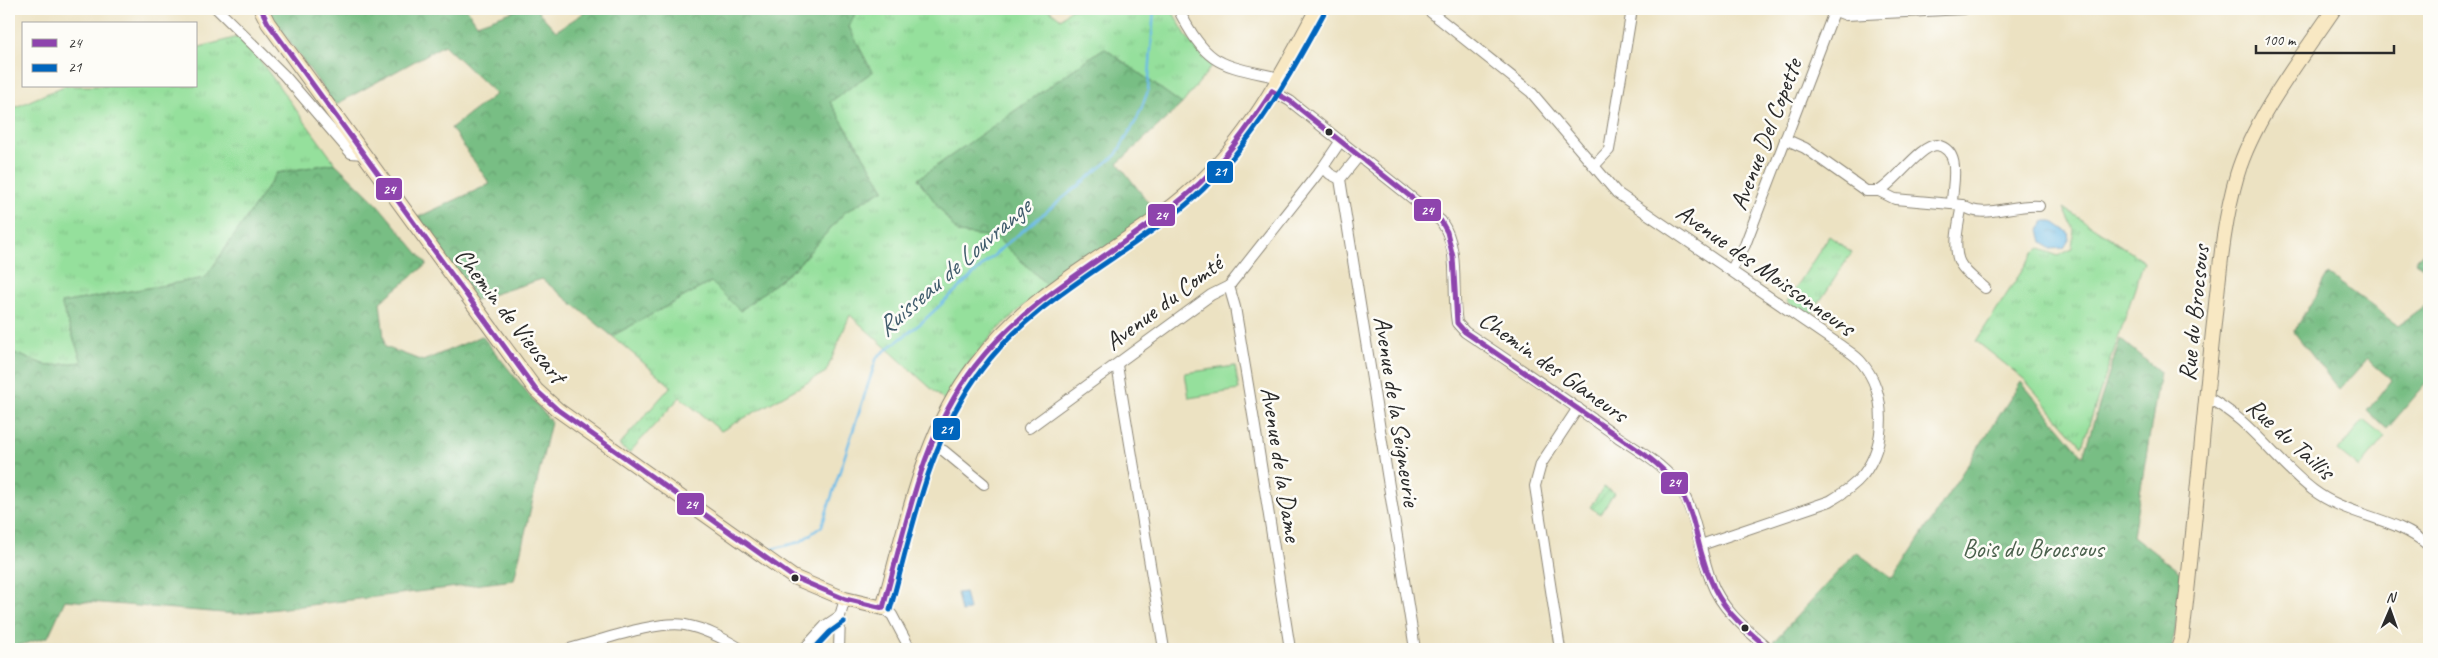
<svg xmlns="http://www.w3.org/2000/svg" width="2438" height="658" viewBox="0 0 2438 658" font-family="Caveat,sans-serif">
	<style>
		.grass { fill: url(#grass-tufts); stroke: #608664 }
		.forest { fill: url(#forest-crowns); stroke: #527458 }
		.garden { fill: url(#garden-furrows); stroke: #608664 }
		.pitch { fill: #95e09c; stroke: #608664 }
		.water { fill: url(#water-ripples); stroke: #4c7389 }
		.lines { fill: none; stroke-linecap: round; stroke-linejoin: round }
		.stream { stroke: #6cbbe7; stroke-width: 2.5 }
		.street-casing { stroke: #8c8676; stroke-width: 12 }
		.secondary-casing { stroke: #8c8676; stroke-width: 16 }
		.street { stroke: #fff; stroke-width: 10 }
		.secondary { stroke: #f8e8c3; stroke-width: 14 }
		.bus-1-casing { stroke: #fdfcf7; stroke-width: 9 }
		.bus-2-casing { stroke: #fdfcf7; stroke-width: 9 }
		.bus-1 { stroke: #8e44ad; stroke-width: 5 }
		.bus-2 { stroke: #0065bd; stroke-width: 5 }
		.bus-dot { fill: #2b2b2b; stroke: #fdfcf7; stroke-width: 2 }
		.labels { text-anchor: middle; stroke-width: 5; stroke-linejoin: round; paint-order: stroke }
		.street-label { font-size: 25px; fill: #2b2b2b; stroke: #fdfcf7 }
		.park-label { font-size: 25px; fill: #4b614d; stroke: #fdfcf7 }
		.water-label { font-size: 26px; font-style: italic; fill: #425d6d; stroke: #fdfcf7 }
		.line-badge { stroke: #fdfcf7; stroke-width: 2 }
		.badge-label { font-size: 14px; text-anchor: middle; font-weight: bold; fill: #fff }
	</style>
	<defs>
		<pattern id="grass-tufts" width="24" height="20" patternUnits="userSpaceOnUse" patternTransform="scale(1.25)"><rect width="24" height="20" fill="#95e09c"/><path d="M3 7l-1-3M5 7V3M7 7l1-3M15 17l-1-3M17 17v-4M19 17l1-3" fill="none" stroke="#81c087"/></pattern>
		<pattern id="forest-crowns" width="20" height="18" patternUnits="userSpaceOnUse" patternTransform="scale(1.25)"><rect width="20" height="18" fill="#78be84"/><path d="M2 6a3 3 0 1 1 6 0M12 15a3 3 0 1 1 6 0" fill="none" stroke="#639b6c"/></pattern>
		<pattern id="garden-furrows" width="10" height="10" patternUnits="userSpaceOnUse" patternTransform="scale(1.25)"><rect width="10" height="10" fill="#95e09c"/><path d="M-1 1l2-2M0 10L10 0M9 11l2-2" fill="none" stroke="#81c087"/></pattern>
		<pattern id="water-ripples" width="26" height="14" patternUnits="userSpaceOnUse" patternTransform="scale(1.25)"><rect width="26" height="14" fill="#6cbbe7"/><path d="M2 4q2-2 4 0t4 0M15 11q2-2 4 0t4 0" fill="none" stroke="#5998bb"/></pattern>
	</defs>
	<rect width="100%" height="100%" fill="#fdfcf7"/>
	<filter id="ink" filterUnits="userSpaceOnUse"><feTurbulence type="fractalNoise" baseFrequency=".02" numOctaves="2"/><feDisplacementMap in="SourceGraphic" scale="10" xChannelSelector="R" yChannelSelector="G"/><feConvolveMatrix kernelMatrix="1 2 1 2 8 2 1 2 1" color-interpolation-filters="sRGB"/></filter>
	<filter id="wash" filterUnits="userSpaceOnUse"><feTurbulence type="fractalNoise" baseFrequency=".0096" numOctaves="4" result="noise"/><feDisplacementMap in="SourceGraphic" scale="20" xChannelSelector="R" yChannelSelector="G"/><feGaussianBlur stdDeviation="1.12" result="paint"/><feColorMatrix in="noise" values="0 0 0 0 0 0 0 0 0 0 0 0 0 0 0 0 0 1.4 0 .05"/><feComposite in="paint" operator="in"/></filter>
	<g filter="url(#wash)">
		<rect width="100%" height="100%" fill="#ece2c2"/>
		<!-- grass -->
		<g class="grass">
			<path d="M857,9H1048L1061,19L1070,9H1171L1187,37L1212,66L1182,104L1104,48L918,179L958,233L996,237L1047,285L996,331L967,365L945,401L850,315L826,372L721,431L680,397L629,453L619,445L671,386L612,336L711,282L740,311L796,267L845,212L884,189L830,102L872,72L849,27Z"/>
			<path d="M242,36L335,163L277,173L206,278L61,303L82,362L48,366L9,351V110L64,86H196V48Z"/>
			<path d="M2064,208L2144,261L2082,446L2024,379L1976,341L2033,254L2040,249L2058,256L2072,249L2074,230Z"/>
			<path d="M1829,236L1852,252L1809,318L1787,302Z"/>
		</g>
		<!-- forest -->
		<g class="forest">
			<path d="M266,9H467L477,24L520,9H536L556,31L590,9H857L849,27L872,72L830,102L884,189L845,212L796,267L740,311L711,282L612,336L542,279L475,300L414,219L490,184L451,128L496,94L444,45L335,105Z"/>
			<path d="M1104,48L1182,104L1118,163L1157,214L1047,285L996,237L958,233L918,179Z"/>
			<path d="M335,163L378,205L427,264L380,302L385,347L423,361L482,336L551,422L514,580L236,614L65,600L48,637L9,648V351L48,366L82,362L61,303L205,278L277,173Z"/>
			<path d="M2429,244V271L2415,262Z"/>
			<path d="M2328,274L2398,325L2429,302V380L2387,429L2367,411L2392,380L2367,359L2339,390L2294,332Z"/>
			<path d="M2120,339L2160,372L2133,536L2181,573L2175,633L2171,649H1781L1773,642L1856,552L1893,579L2021,382L2083,456Z"/>
		</g>
		<!-- garden -->
		<path class="garden" d="M1604,487L1614,493L1600,514L1590,507Z"/>
		<!-- pitch -->
		<g class="pitch">
			<path d="M1235,366L1239,390L1189,398L1185,373Z"/>
			<path d="M2364,420L2385,437L2359,468L2338,451Z"/>
		</g>
		<!-- water -->
		<g class="water">
			<path d="M2044,221H2052L2068,232L2069,240L2064,248L2050,249L2042,242L2039,230Z"/>
			<path d="M965,592L969,610L961,612L957,593Z"/>
		</g>
		<g class="lines">
			<!-- stream -->
			<path class="stream" d="M772,549L800,542L822,526L877,357L921,323L1004,246L1116,155L1137,119L1148,91L1154,9"/>
		</g>
	</g>
	<g filter="url(#ink)">
		<g class="lines">
			<defs>
				<g id="street">
					<path d="M217,9L284,75L351,153L363,154"/>
					<path d="M1178,9C1209,68 1219,64 1280,78"/>
					<path d="M1427,9L1531,92L1617,193L1841,346C1848,351 1857,356 1862,363C1887,393 1887,444 1863,475C1854,486 1842,494 1830,501L1701,545"/>
					<path d="M1830,9L1846,15L1964,9"/>
					<path d="M1272,91L1290,101L1441,221C1461,249 1451,290 1457,323L1465,332C1516,366 1568,401 1618,437C1640,452 1668,467 1682,491C1697,518 1700,552 1711,581C1721,609 1747,630 1769,649"/>
					<path d="M1785,139L1805,148L1866,191H1879L1895,199L1962,205C1982,221 2014,203 2039,206"/>
					<path d="M1358,157L1340,179L1415,649"/>
					<path d="M1594,166L1609,150L1632,9"/>
					<path d="M1323,167L1330,174L1340,179"/>
					<path d="M1879,191C1897,181 1920,145 1937,145C1963,151 1952,184 1952,204"/>
					<path d="M1962,205C1959,221 1952,248 1960,263C1965,273 1977,281 1985,288"/>
					<path d="M1732,269L1745,245L1834,12"/>
					<path d="M1229,286L1235,307L1255,427L1290,649"/>
					<path d="M1117,365L1164,649"/>
					<path d="M2206,397C2249,418 2275,461 2313,490C2348,517 2395,516 2429,546"/>
					<path d="M1029,428L1211,295L1229,286L1323,167L1340,142"/>
					<path d="M931,445L944,451L984,484"/>
					<path d="M883,608L892,615L910,649"/>
					<path d="M569,649C598,642 656,620 685,625C706,629 723,638 741,649"/>
					<path d="M804,649L825,626L840,616"/>
					<path d="M839,649L840,616L845,599"/>
					<path d="M1560,649L1535,486L1541,464L1578,408"/>
				</g>
				<g id="secondary">
					<path d="M261,9L268,23L536,390L558,410L793,577L845,599L883,608C906,528 923,432 975,366C994,341 1017,317 1042,298C1091,259 1148,230 1194,188C1249,139 1283,73 1317,9"/>
					<path d="M2178,649L2182,637C2194,535 2202,433 2213,332C2219,280 2222,226 2237,175C2254,118 2301,58 2334,9"/>
				</g>
			</defs>
			<!-- street casing -->
			<use href="#street" class="street-casing"/>
			<!-- secondary casing -->
			<use href="#secondary" class="secondary-casing"/>
			<!-- street -->
			<use href="#street" class="street"/>
			<!-- secondary -->
			<use href="#secondary" class="secondary"/>
			<defs>
				<g id="bus-1">
					<path d="M261,9L268,23L536,390L558,410L793,577L845,599L883,608"/>
					<path d="M1272,91L1290,101L1441,221L1447,232L1453,257L1457,323L1465,332L1644,454C1705,498 1687,533 1715,590C1727,614 1749,632 1769,649"/>
					<path d="M883,608C906,526 922,435 975,366C1032,292 1119,253 1189,193C1222,164 1248,128 1272,91"/>
				</g>
				<g id="bus-2">
					<path d="M890,610C913,527 929,438 982,369C1035,299 1114,263 1181,209C1246,156 1285,85 1324,13"/>
					<path d="M814,649L830,632L844,622"/>
				</g>
			</defs>
			<!-- bus-1 casing -->
			<use href="#bus-1" class="bus-1-casing"/>
			<!-- bus-2 casing -->
			<use href="#bus-2" class="bus-2-casing"/>
			<!-- bus-1 -->
			<use href="#bus-1" class="bus-1"/>
			<!-- bus-2 -->
			<use href="#bus-2" class="bus-2"/>
		</g>
	</g>
	<!-- markers -->
	<g class="bus-dot">
		<circle cx="1329" cy="132" r="4.5"/>
		<circle cx="795" cy="578" r="4.5"/>
		<circle cx="1745" cy="628" r="4.5"/>
	</g>
	<g class="labels">
		<!-- street labels -->
		<g class="street-label">
			<text transform="translate(1765 134) rotate(-69)" y="9">Avenue Del Copette</text>
			<text transform="translate(1766 269) rotate(35)" y="9">Avenue des Moissonneurs</text>
			<text transform="translate(1163 302) rotate(-37)" y="9">Avenue du Comté</text>
			<text transform="translate(2193 313) rotate(-84)" y="9">Rue du Brocsous</text>
			<text transform="translate(511 315) rotate(52)" y="9">Chemin de Vieusart</text>
			<text transform="translate(1554 366) rotate(35)" y="9">Chemin des Glaneurs</text>
			<text transform="translate(1398 411) rotate(81)" y="9">Avenue de la Seigneurie</text>
			<text transform="translate(2291 438) rotate(42)" y="9">Rue du Taillis</text>
			<text transform="translate(1282 464) rotate(81)" y="9">Avenue de la Dame</text>
		</g>
		<!-- park labels -->
		<g class="park-label">
			<text x="2033" y="557">Bois du Brocsous</text>
		</g>
		<!-- water labels -->
		<g class="water-label">
			<text transform="translate(953 267) rotate(-41)" y="9">Ruisseau de Louvrange</text>
		</g>
	</g>
	<g class="line-badge">
		<rect x="1206" y="160" width="28" height="24" rx="5" fill="#0065bd"/>
		<rect x="375" y="177" width="28" height="24" rx="5" fill="#8e44ad"/>
		<rect x="1413" y="198" width="29" height="24" rx="5" fill="#8e44ad"/>
		<rect x="1147" y="203" width="29" height="24" rx="5" fill="#8e44ad"/>
		<rect x="932" y="417" width="29" height="24" rx="5" fill="#0065bd"/>
		<rect x="1660" y="471" width="29" height="24" rx="5" fill="#8e44ad"/>
		<rect x="676" y="492" width="29" height="24" rx="5" fill="#8e44ad"/>
	</g>
	<g class="badge-label">
		<text x="1220" y="176">21</text>
		<text x="389" y="194">24</text>
		<text x="1427" y="215">24</text>
		<text x="1161" y="220">24</text>
		<text x="946" y="434">21</text>
		<text x="1674" y="487">24</text>
		<text x="691" y="509">24</text>
	</g>
	<!-- margin -->
	<rect width="2438" height="658" fill="none" stroke="#fdfcf7" stroke-width="30"/>
	<!-- legend -->
	<rect x="22" y="22" width="175" height="65" fill="#fdfcf7" stroke="#a9a8a5"/>
	<rect x="32" y="39" width="25" height="8" fill="#8e44ad" stroke="#a9a8a5"/>
	<text x="68" y="48" font-size="15" fill="#2b2b2b">24</text>
	<rect x="32" y="64" width="25" height="8" fill="#0065bd" stroke="#a9a8a5"/>
	<text x="68" y="72" font-size="15" fill="#2b2b2b">21</text>
	<!-- north arrow -->
	<g transform="translate(2390 610) rotate(2)" stroke="#fdfcf7" stroke-width="4" paint-order="stroke">
	<path d="M0-4L9 19L0 12L-9 19Z" fill="#2b2b2b"/>
	<text y="-8" font-size="14" font-weight="bold" text-anchor="middle" fill="#2b2b2b">N</text>
	</g>
	<!-- scale -->
	<path d="M2256 45v8h138v-8" fill="none" stroke="#2b2b2b" stroke-width="2.5"/>
	<text x="2263" y="45" font-size="15" fill="#2b2b2b" stroke="#fdfcf7" stroke-width="4" paint-order="stroke">100 m</text>
</svg>
